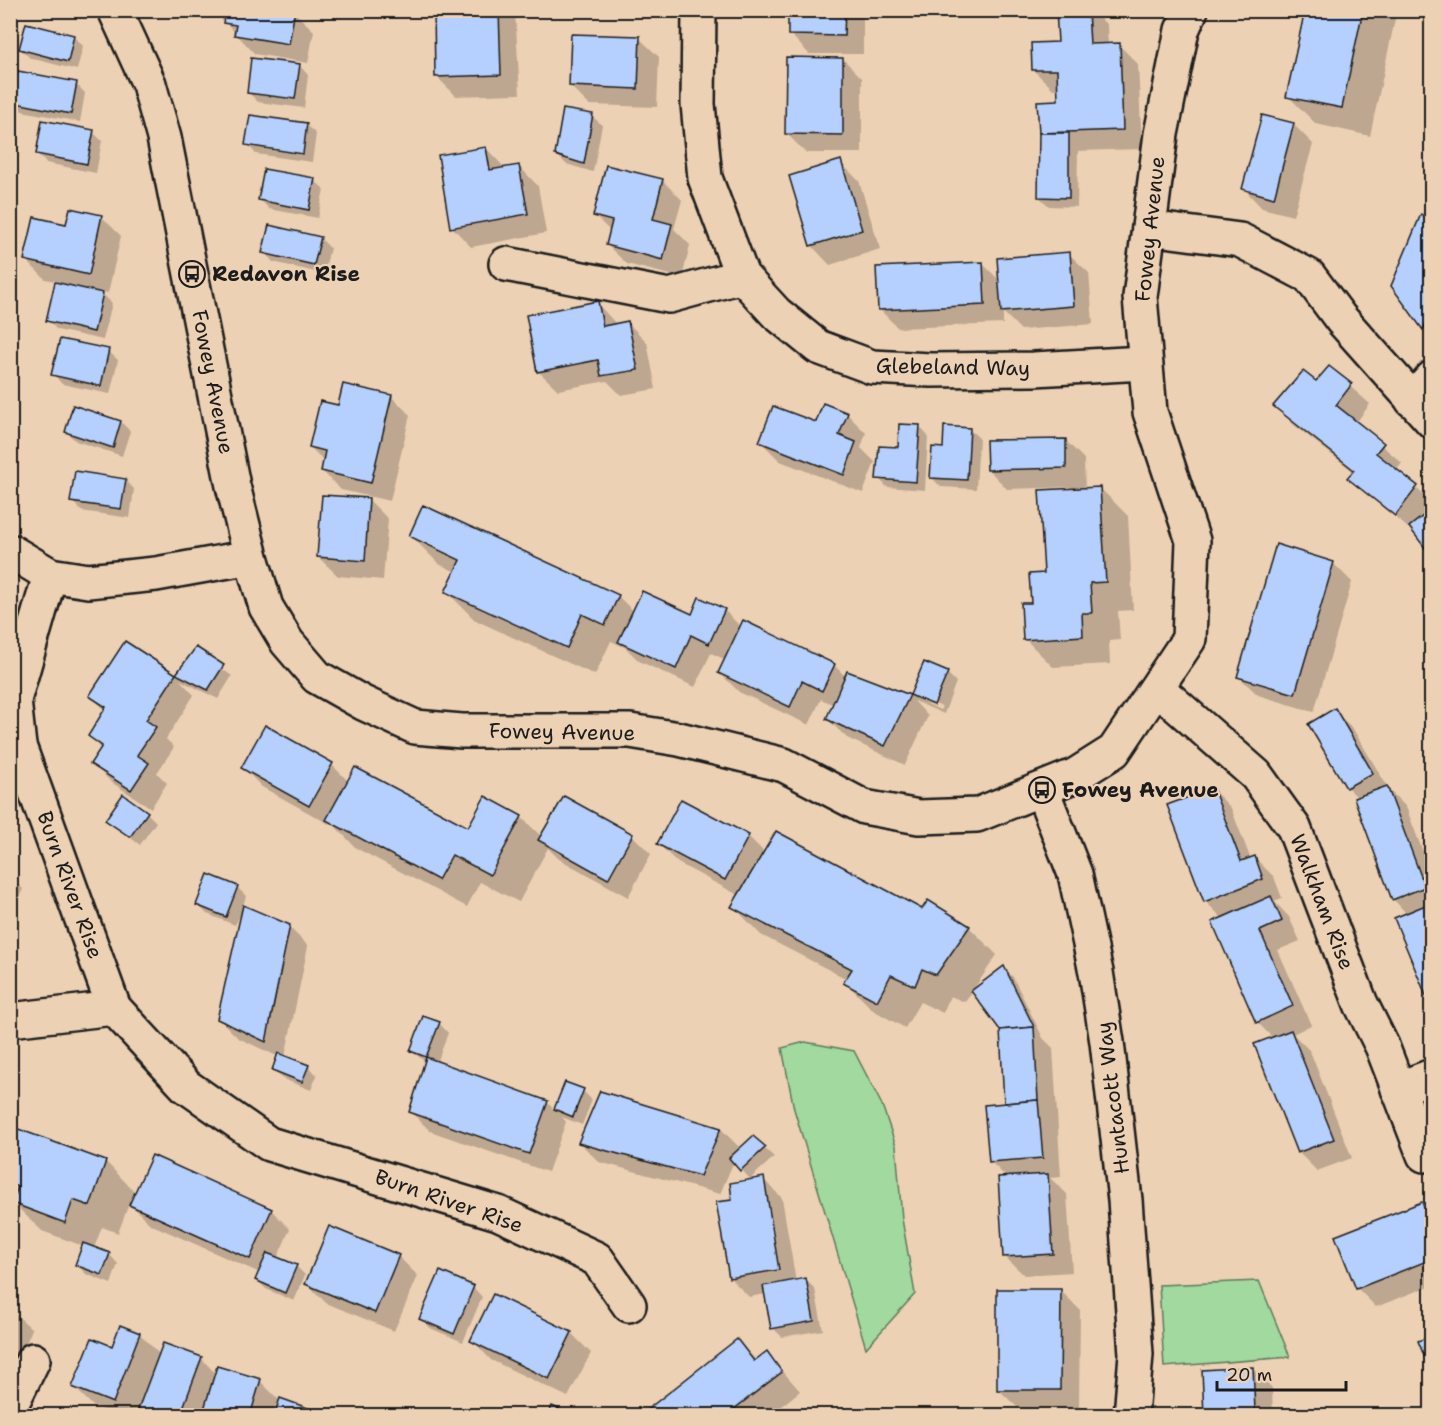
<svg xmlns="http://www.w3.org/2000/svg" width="1442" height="1426" viewBox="0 0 1442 1426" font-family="'Shantell Sans',sans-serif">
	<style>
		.green { fill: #a1d99e; stroke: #5e7a5d; stroke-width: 1.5 }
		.shadow { fill: #0003; fill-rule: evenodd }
		.building { fill: #b5d0fe; stroke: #1c1c1c; stroke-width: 1.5 }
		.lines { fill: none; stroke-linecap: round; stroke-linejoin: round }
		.street-casing { stroke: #1c1c1c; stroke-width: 38 }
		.street { stroke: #edd1b4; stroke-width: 33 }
		.labels { text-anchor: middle; stroke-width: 4.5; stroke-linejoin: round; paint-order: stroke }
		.street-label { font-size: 21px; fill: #1c1c1c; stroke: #edd1b4 }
		.poi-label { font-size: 21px; font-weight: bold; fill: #1c1c1c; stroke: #edd1b4; text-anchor: start }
	</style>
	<rect width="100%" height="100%" fill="#edd1b4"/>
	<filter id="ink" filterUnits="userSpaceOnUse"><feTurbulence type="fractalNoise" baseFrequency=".0167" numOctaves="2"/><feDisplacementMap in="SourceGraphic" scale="12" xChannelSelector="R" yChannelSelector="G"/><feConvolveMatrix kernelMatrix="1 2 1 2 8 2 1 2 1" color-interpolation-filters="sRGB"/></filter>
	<g filter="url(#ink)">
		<!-- green -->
		<g class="green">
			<path d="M805,1042L854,1051L882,1105L896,1146L902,1219L915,1294L866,1348L794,1109L782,1048Z"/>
			<path d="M1259,1281L1290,1357L1164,1367L1159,1285Z"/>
		</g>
		<!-- shadow -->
		<g class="shadow">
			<path d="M435,10H515L520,94L456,96L437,77Z"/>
			<path d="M790,10H863V54H809L790,34Z"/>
			<path d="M1058,10H1092L1107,25L1108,45H1119L1138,64L1142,149L1078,151L1077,207L1049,206L1039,197L1041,133L1060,101L1059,89H1053L1033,70L1059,43Z"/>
			<path d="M1307,10H1397L1370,136L1316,124L1288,96Z"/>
			<path d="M294,12L314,31L308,63L255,54L225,22Z"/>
			<path d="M73,36L83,46L77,70L30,58L20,49Z"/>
			<path d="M639,38L659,57L657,107L589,105L570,86Z"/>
			<path d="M843,59L862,78V153H806L787,134Z"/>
			<path d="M299,65L308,75L304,108L258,102L249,93Z"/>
			<path d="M76,84L85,93L80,122L22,111L13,101Z"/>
			<path d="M592,116L602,125L593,172L566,164L556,154Z"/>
			<path d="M306,125L316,134L312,162L256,154L247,144Z"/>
			<path d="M1294,125L1313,144L1293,216L1262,208L1243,188Z"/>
			<path d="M93,132L102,141L96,173L46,163L37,154Z"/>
			<path d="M486,148L505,168L519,166L538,186L546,233L471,247L452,227Z"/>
			<path d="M840,162L859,181L880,249L830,265L811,245Z"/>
			<path d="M607,167L663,181L682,200L674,229L690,245L682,278L627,264L607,245L611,232L595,216Z"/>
			<path d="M314,180L324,189L318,218L269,209L260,199Z"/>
			<path d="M1432,193V203L1428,199Z"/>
			<path d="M71,210L102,217L121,236L108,293L99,291L112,303L103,340L57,330L48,320L56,281L45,279L26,260L67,226Z"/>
			<path d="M1432,224V337L1393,285Z"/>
			<path d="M270,226L321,239L330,248L324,274L273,262L264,252Z"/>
			<path d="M1069,254L1089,273L1093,324L1021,330L1003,312V324L898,328L879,309L982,263L1000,281Z"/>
			<path d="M597,303L617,325L628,323L647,342L656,389L621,395L607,381L558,390L538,371Z"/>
			<path d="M108,351L118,360L110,394L62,384L53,374Z"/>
			<path d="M1329,368L1370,404L1356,423L1402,463L1396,471L1432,502V554L1415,534L1349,478L1354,472L1294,425L1275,406L1317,383Z"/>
			<path d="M391,396L410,415L390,501L341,490L322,471L324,461L310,447L339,407Z"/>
			<path d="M847,414L866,433L861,448L875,462L863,493L780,461L761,442Z"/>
			<path d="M121,422L130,431L122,456L76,441L66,432Z"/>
			<path d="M919,426L928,436L925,490L887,487L878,478Z"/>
			<path d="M969,429L979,438L976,489L941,487L932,478L945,449Z"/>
			<path d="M1065,440L1084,459L1085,489L1100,488L1128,516L1133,610L1118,611L1120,640L1109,641L1110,664L1053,667L1025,639L1033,604L1045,574L1070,487L1007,489L988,469Z"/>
			<path d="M125,480L134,489L130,518L81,511L72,501Z"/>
			<path d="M369,500L388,519L383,580L338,576L318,557Z"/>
			<path d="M411,536L618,596L634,612L693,616L724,610L741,627L834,665L846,677L848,673L911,697L925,664L947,673L956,682L944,714L914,701L928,716L905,765L847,738L827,719L834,705L821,699L809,725L739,692L720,673L726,660L711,653L695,687L639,661L626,648L611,641L595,675L475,620L447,592L456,572L439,564ZM921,698L942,707L940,710L921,701Z"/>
			<path d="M1333,563L1352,582L1314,712L1258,695L1238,676Z"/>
			<path d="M125,644L177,676L196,650L232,676L218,699L180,680L194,695L166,739L174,747L157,773L167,783L151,808L111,782L92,763L102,749L90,736L106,711L91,696Z"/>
			<path d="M1334,710L1353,729L1390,791L1406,807L1432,876V1006L1407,914L1393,899L1358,798L1347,787L1310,724Z"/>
			<path d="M265,728L332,765L349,782L468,829L521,817L542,837L632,835L651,854L628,897L559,859L548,848L519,902L480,882L467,907L356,848L330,821L329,824L262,787L243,768Z"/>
			<path d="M1212,789L1231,808L1251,860L1255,858L1274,877L1282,898L1274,901L1289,917L1300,941L1278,950L1311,1025L1293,1034L1310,1051L1352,1158L1317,1171L1298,1152L1273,1038L1257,1022L1223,919L1205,901Z"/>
			<path d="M147,813L156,822L140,845L107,820Z"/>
			<path d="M748,836L765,853L969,927L997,955L973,990L1004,968L1013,977L1043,1038L1053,1048L1061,1177L1050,1178L1067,1194L1072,1272L1024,1275L1004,1256L1007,1178L991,1162L1006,1105L1001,1029L973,991L965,1002L950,996L943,1013L920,1002L905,1028L873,1010L845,982L847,979L761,935L733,906L740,896L678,863L658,844Z"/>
			<path d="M10,876L23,889L10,917Z"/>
			<path d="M237,887L246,896L243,906L289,927L308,946L285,1057L308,1066L317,1075L311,1090L283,1079L274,1070L279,1057L238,1038L219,1019L244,908L235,925L207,914L198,905Z"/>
			<path d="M439,1023L448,1033L437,1063L547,1102L555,1111L566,1084L583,1091L592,1100L582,1125L562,1117L566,1122L548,1172L430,1131L411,1112L426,1062L411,1051Z"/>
			<path d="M601,1092L721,1129L741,1149L753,1138L774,1157L750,1179L734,1161L720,1194L599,1162L580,1143Z"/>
			<path d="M10,1127L106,1162L134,1191L118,1233L102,1227L94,1248L109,1254L118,1264L111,1284L86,1274L77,1265L83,1246L42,1231L10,1200Z"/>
			<path d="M763,1179L782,1198L796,1282L806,1280L815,1289L823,1330L782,1337L773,1328L766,1294L749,1297L730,1278L734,1201Z"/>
			<path d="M1422,1203L1432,1213V1285L1376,1307L1357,1288Z"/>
			<path d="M131,1205L271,1210L290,1229L277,1259L296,1266L305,1275L294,1301L266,1289L257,1280L260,1273L150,1224Z"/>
			<path d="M330,1228L399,1257L418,1276L394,1331L326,1303L307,1284Z"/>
			<path d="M473,1287L482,1297L463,1342L430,1328L421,1318Z"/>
			<path d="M1061,1291L1080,1310L1079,1408H1018L998,1389Z"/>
			<path d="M494,1296L571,1333L591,1353L568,1397L491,1360L472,1340Z"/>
			<path d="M10,1309L32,1329L12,1378H10Z"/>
			<path d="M121,1327L140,1334L160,1355L201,1358L216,1374L260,1381L280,1401L321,1416H143L137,1409L134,1416H118L93,1406L74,1387L113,1348Z"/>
			<path d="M737,1341L757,1361L767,1353L800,1391L769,1416H642Z"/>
			<path d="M1253,1369L1272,1388L1273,1416H1206Z"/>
		</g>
		<!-- building -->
		<g class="building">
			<path d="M225,10H295L289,44L234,35L236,25L223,23Z"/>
			<path d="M434,10H499L501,75L435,77Z"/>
			<path d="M788,10H845L844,36L788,35Z"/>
			<path d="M1056,10H1088L1090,44L1120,43L1123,130L1039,133L1037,101L1058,100L1057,70H1032L1031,43L1058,42Z"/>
			<path d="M1305,10H1363L1342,108L1286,97Z"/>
			<path d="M26,23L74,35L68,62L19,49Z"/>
			<path d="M571,34L640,36L638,89L569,86Z"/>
			<path d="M786,57L843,58V135L785,134Z"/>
			<path d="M251,58L300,64L295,99L247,93Z"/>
			<path d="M18,71L77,82L71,114L11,102Z"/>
			<path d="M563,109L593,114L584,164L555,155Z"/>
			<path d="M250,115L307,123L303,154L245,145Z"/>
			<path d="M1262,115L1294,123L1274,198L1242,189Z"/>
			<path d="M42,120L94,130L87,164L36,154Z"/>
			<path d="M1039,133H1069V198L1038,197Z"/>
			<path d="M486,147L490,170L519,165L528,214L450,228L438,155Z"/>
			<path d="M841,160L862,230L810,246L789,176Z"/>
			<path d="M606,165L663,179L653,219L672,224L663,260L606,245L612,221L593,216Z"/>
			<path d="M264,169L315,178L309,210L258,200Z"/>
			<path d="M70,208L102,215L89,275L24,260L34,217L66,224Z"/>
			<path d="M1421,214L1432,222V309L1423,330L1391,286Z"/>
			<path d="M269,225L321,237L314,265L262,253Z"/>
			<path d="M1070,252L1074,306L1001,312L997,258Z"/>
			<path d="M983,262L985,305L878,310L876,267Z"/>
			<path d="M55,282L103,293L94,332L46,321Z"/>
			<path d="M598,301L603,326L628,321L638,370L601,376L598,360L537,372L526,315Z"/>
			<path d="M60,339L109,349L101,386L51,375Z"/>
			<path d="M1329,366L1352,384L1336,405L1384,443L1376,453L1418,486L1395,516L1347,478L1354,470L1273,406L1303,371L1316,381Z"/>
			<path d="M343,384L392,395L371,483L321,471L325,451L309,447L320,401L338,405Z"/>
			<path d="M823,403L848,413L839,435L856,442L844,475L759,442L773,406L816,422Z"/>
			<path d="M73,405L121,421L113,448L65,432Z"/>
			<path d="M899,424L920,425L916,482L876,479L879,446L898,447Z"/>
			<path d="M944,426L970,428L967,480L930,478L932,447L943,448Z"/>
			<path d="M1066,439V468L987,470L986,440Z"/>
			<path d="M75,471L126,479L121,509L70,502Z"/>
			<path d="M1100,487L1106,582L1090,583L1092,613H1082L1083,636L1023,640L1021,603H1031L1029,574L1044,573L1039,490Z"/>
			<path d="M322,495L369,498L365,561L317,557Z"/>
			<path d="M423,505L619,595L605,625L582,614L567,648L445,592L460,560L409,536Z"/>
			<path d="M1432,509V557L1409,527Z"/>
			<path d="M1276,544L1334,562L1295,694L1237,677Z"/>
			<path d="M642,591L692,614L699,597L725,609L709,644L691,635L676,669L618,642Z"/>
			<path d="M743,620L835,664L822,691L802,681L790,707L718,673Z"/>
			<path d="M125,641L176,674L146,720L156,727L137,755L149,763L131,790L90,764L102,746L88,736L106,707L89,696Z"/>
			<path d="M196,647L224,665L208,690L176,674Z"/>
			<path d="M924,662L948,672L934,705L910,695Z"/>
			<path d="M847,671L910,695L885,746L826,719Z"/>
			<path d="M1335,708L1373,773L1346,788L1308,724Z"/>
			<path d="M265,725L333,763L309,806L241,768Z"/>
			<path d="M355,767L468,827L485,796L522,816L490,875L452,855L438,880L326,820Z"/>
			<path d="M1387,786L1425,887L1392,900L1354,798Z"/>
			<path d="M1213,788L1241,861L1255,856L1263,879L1204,902L1167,805Z"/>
			<path d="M123,794L148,812L130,837L105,820Z"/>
			<path d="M564,796L633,834L608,879L538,840Z"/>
			<path d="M681,799L749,835L725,880L657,844Z"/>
			<path d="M776,831L922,909L928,900L970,926L936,975L922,969L915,986L891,975L877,1001L843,983L852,969L731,907Z"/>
			<path d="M208,874L238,886L226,917L196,905Z"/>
			<path d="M1271,896L1282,921L1260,931L1293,1006L1256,1023L1212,922Z"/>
			<path d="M1428,904L1432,913V1010L1394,918Z"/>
			<path d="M243,905L290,925L266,1042L217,1019Z"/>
			<path d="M1004,966L1034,1027L1000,1030L971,991Z"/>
			<path d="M423,1016L440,1022L426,1057L410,1051Z"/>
			<path d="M1034,1027L1038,1100L1004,1103L1000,1030Z"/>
			<path d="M1291,1030L1334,1139L1297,1153L1254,1044Z"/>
			<path d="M278,1053L309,1065L302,1082L272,1070Z"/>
			<path d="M426,1057L548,1101L529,1154L409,1112Z"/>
			<path d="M565,1082L584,1089L573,1117L554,1109Z"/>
			<path d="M600,1091L721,1128L700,1176L578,1143Z"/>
			<path d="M1038,1100L1043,1158L989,1162L984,1105Z"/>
			<path d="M10,1126L106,1161L90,1206L73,1200L65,1223L12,1203L18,1187L10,1184Z"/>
			<path d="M753,1136L766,1147L740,1171L729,1158Z"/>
			<path d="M152,1155L272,1209L250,1259L129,1205Z"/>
			<path d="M1048,1174L1053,1254L1003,1257L998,1177Z"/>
			<path d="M764,1177L779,1270L729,1278L716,1202L732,1200L730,1183Z"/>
			<path d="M1422,1202L1432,1225V1259L1356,1289L1335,1236Z"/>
			<path d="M329,1226L399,1255L375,1313L305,1284Z"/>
			<path d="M83,1243L110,1253L102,1275L75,1265Z"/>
			<path d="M267,1253L297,1265L285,1293L255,1280Z"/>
			<path d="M440,1271L474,1286L454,1334L419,1319Z"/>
			<path d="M806,1278L814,1321L771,1329L763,1286Z"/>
			<path d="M997,1289H1061L1060,1390H997Z"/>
			<path d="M493,1294L572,1332L549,1379L470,1341Z"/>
			<path d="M120,1325L140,1333L113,1403L72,1387L92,1338L112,1346Z"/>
			<path d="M1432,1336V1375L1418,1341Z"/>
			<path d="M737,1339L754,1361L767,1351L782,1372L725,1416H639Z"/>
			<path d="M163,1343L202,1357L180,1416H147L137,1412Z"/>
			<path d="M217,1366L261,1379L250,1416H202Z"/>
			<path d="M1253,1367L1255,1410H1270V1416H1204L1202,1370Z"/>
			<path d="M280,1398L319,1412L318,1416H274Z"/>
			<path d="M552,1406L573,1416H548Z"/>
		</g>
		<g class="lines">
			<defs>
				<g id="street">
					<path d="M115,10L149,84L164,138L233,486L251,557L266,607L287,642L317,677L363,703L415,727L462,731H630L679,739L784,765L864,807L919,817L977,815L1076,775L1114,751L1189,639L1193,541L1150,412L1140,297L1161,134L1182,30L1191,10"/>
					<path d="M699,10L698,104L705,178L742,276L776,313L818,347L872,367L931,370L1034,369L1144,363"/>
					<path d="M1149,228L1240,240L1309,276L1341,319L1432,421"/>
					<path d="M506,264L669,296L742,276"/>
					<path d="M1412,400L1432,378"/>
					<path d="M10,551L50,575"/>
					<path d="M251,557L156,574L88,581L50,575L14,700L19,746L114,1008L186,1086L269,1144L498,1213L597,1259L629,1305"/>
					<path d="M1158,689L1256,775L1294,828L1361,1004L1382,1046L1424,1155"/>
					<path d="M1042,790L1075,874L1096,972L1107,1042L1125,1200L1136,1354L1131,1416"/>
					<path d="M10,1020L114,1008"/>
					<path d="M1398,1089L1432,1076"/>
					<path d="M10,1407L33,1360"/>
				</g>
			</defs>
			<!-- street casing -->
			<use href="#street" class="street-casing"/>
			<!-- street -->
			<use href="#street" class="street"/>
		</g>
	</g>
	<!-- icons -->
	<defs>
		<symbol id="bus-ring" viewBox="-11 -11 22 22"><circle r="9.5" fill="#edd1b4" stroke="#1c1c1c" stroke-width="1.5"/><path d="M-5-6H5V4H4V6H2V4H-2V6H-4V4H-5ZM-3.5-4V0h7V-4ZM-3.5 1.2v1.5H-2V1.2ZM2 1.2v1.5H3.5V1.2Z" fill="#1c1c1c"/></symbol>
	</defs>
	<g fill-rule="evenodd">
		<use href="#bus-ring" x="177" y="259" width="30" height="30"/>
		<use href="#bus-ring" x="1027" y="775" width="30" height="30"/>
	</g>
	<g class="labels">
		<!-- street labels -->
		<g class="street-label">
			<text transform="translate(1150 229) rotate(-84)" y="7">Fowey Avenue</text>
			<text transform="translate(953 367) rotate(1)" y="7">Glebeland Way</text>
			<text transform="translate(213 382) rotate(79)" y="7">Fowey Avenue</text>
			<text transform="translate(562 732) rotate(1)" y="7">Fowey Avenue</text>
			<text transform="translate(70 885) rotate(70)" y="7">Burn River Rise</text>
			<text transform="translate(1322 902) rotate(69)" y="7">Walkham Rise</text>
			<text transform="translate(1113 1098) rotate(-97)" y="7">Huntacott Way</text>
			<text transform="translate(449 1201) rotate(19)" y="7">Burn River Rise</text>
		</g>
		<!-- poi labels -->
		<g class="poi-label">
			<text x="212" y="281">Redavon Rise</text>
			<text x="1062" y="797">Fowey Avenue</text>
		</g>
	</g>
	<!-- margin -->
	<rect width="1442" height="1426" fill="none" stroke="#edd1b4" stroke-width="36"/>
	<rect x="18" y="18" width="1406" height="1390" fill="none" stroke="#1c1c1c" stroke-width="2" filter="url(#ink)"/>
	<!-- scale -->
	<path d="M1217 1381v9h129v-9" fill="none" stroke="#1c1c1c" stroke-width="3"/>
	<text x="1226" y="1381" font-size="18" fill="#1c1c1c" stroke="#edd1b4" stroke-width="4.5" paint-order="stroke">20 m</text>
</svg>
